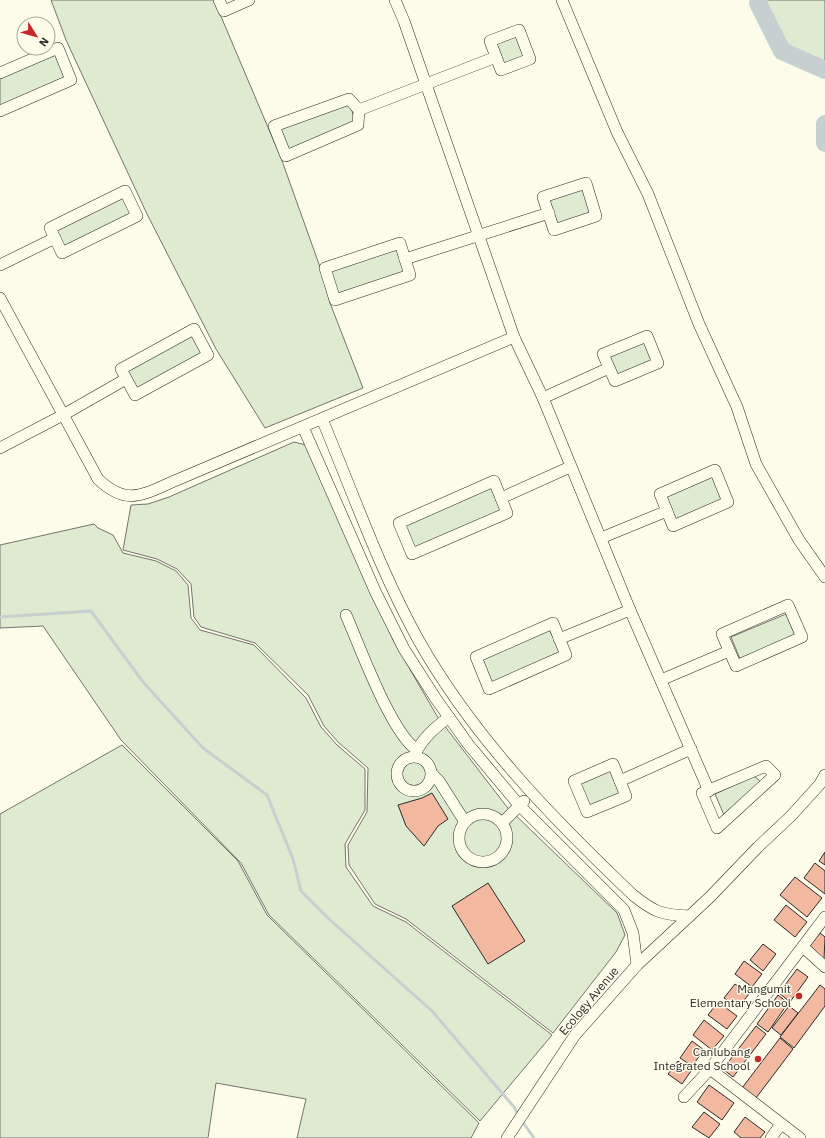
<svg xmlns="http://www.w3.org/2000/svg" width="825" height="1138" viewBox="0 0 825 1138" font-family="'IBM Plex Sans',sans-serif">
	<style>
		.green { fill: #deebd1; stroke: #74746e }
		.lines { fill: none; stroke-linecap: round; stroke-linejoin: round }
		.stream { stroke: #c7d0d0; stroke-width: 3 }
		.river { stroke: #c7d0d0; stroke-width: 18 }
		.building { fill: #f2b8a0; stroke: #2b2b2b }
		.minor-casing { stroke: #2b2b2b; stroke-width: 12 }
		.minor { stroke: #fdfbea; stroke-width: 11 }
		.poi-dot { fill: #c62828; stroke: #fdfbea; stroke-width: 1.5 }
		.labels { text-anchor: middle; stroke-width: 3; stroke-linejoin: round; paint-order: stroke }
		.poi-label { font-size: 12px; fill: #2b2b2b; stroke: #fdfbea; text-anchor: end }
		.street-label { font-size: 12px; fill: #2b2b2b; stroke: #fdfbea }
	</style>
	<rect width="100%" height="100%" fill="#fdfbea"/>
	<!-- green -->
	<g class="green">
		<path d="M51,0H214L281,158L320,267L330,303L363,388L265,428L216,349L147,214L66,40Z"/>
		<path d="M759,0H825V70L782,51L758,3Z"/>
		<path d="M518,33L527,58L503,67L494,43Z"/>
		<path d="M56,52L66,77L0,107V77Z"/>
		<path d="M349,101L356,124L288,152L276,127Z"/>
		<path d="M585,185L594,214L555,228L545,198Z"/>
		<path d="M124,194L134,216L63,250L53,229Z"/>
		<path d="M398,246L407,273L337,297L328,269Z"/>
		<path d="M193,331L205,354L136,392L124,370Z"/>
		<path d="M645,339L656,362L617,379L606,356Z"/>
		<path d="M294,442L306,445L393,640L437,716L507,807L617,913L625,935L616,952L553,1033L406,919L375,904L349,865L348,845L367,812L368,768L338,742L324,726L308,695L255,643L201,627L194,617L191,584L177,569L157,559L123,550L131,505L148,504L169,497Z"/>
		<path d="M712,476L722,500L675,521L665,497Z"/>
		<path d="M492,485L503,511L414,549L402,524Z"/>
		<path d="M94,524L98,528L113,535L123,553L156,561L176,571L188,585L191,618L200,630L254,645L306,698L321,727L337,745L365,769V810L345,844L346,867L373,906L406,922L552,1035L480,1121L269,915L241,863L121,740L43,626L0,628V545Z"/>
		<path d="M786,614L795,635L740,659L731,637Z"/>
		<path d="M549,629L560,652L492,684L481,660Z"/>
		<path d="M122,745L238,861L267,915L479,1123L471,1138H297L306,1099L216,1083L208,1138H0V814Z"/>
		<path d="M611,770L622,794L590,808L579,784Z"/>
		<path d="M754,776L761,782L724,815L715,794Z"/>
	</g>
	<g class="lines">
		<!-- stream -->
		<g class="stream">
			<path d="M0,617L91,611L143,682L203,748L267,795L293,859L301,891L329,919L432,1011L514,1107L519,1116"/>
			<path d="M522,1121L534,1138"/>
		</g>
		<!-- river -->
		<g class="river">
			<path d="M759,0L758,3L782,51L825,70"/>
			<path d="M825,124V143"/>
		</g>
	</g>
	<!-- building -->
	<g class="building">
		<path d="M432,793L448,819L438,826L424,846L406,826L398,805L422,798Z"/>
		<path d="M825,852V865L819,861Z"/>
		<path d="M815,863L825,871V894L804,878Z"/>
		<path d="M795,877L822,898L807,917L780,895Z"/>
		<path d="M488,883L525,941L488,964L452,906Z"/>
		<path d="M786,905L807,922L795,937L774,920Z"/>
		<path d="M820,933L825,937L824,960L808,948Z"/>
		<path d="M763,944L776,954L763,971L750,960Z"/>
		<path d="M744,961L762,974L752,987L735,974Z"/>
		<path d="M797,969L808,977L790,1002L779,993Z"/>
		<path d="M735,984L749,994L738,1008L724,998Z"/>
		<path d="M820,985L825,989V1006L794,1048L780,1037Z"/>
		<path d="M778,995L788,1003L768,1032L757,1024Z"/>
		<path d="M718,1002L737,1016L727,1029L708,1015Z"/>
		<path d="M789,1006L798,1013L781,1035L772,1028Z"/>
		<path d="M704,1020L724,1036L712,1050L693,1035Z"/>
		<path d="M756,1026L766,1034L733,1077L723,1069Z"/>
		<path d="M780,1038L793,1049L756,1098L742,1088Z"/>
		<path d="M692,1041L704,1050L692,1066L680,1058Z"/>
		<path d="M678,1061L691,1071L682,1084L668,1074Z"/>
		<path d="M709,1085L734,1103L722,1120L697,1102Z"/>
		<path d="M704,1112L720,1124L709,1138L692,1127Z"/>
		<path d="M745,1117L765,1132L760,1138H741L734,1132Z"/>
	</g>
	<g class="lines">
		<defs>
			<g id="minor">
				<path d="M219,0L224,11L249,0"/>
				<path d="M395,0L404,21L514,337L543,398L630,610L709,791"/>
				<path d="M562,0L617,132L648,194L699,324L737,407L756,464L799,540L825,577"/>
				<path d="M519,30L530,59L501,70L490,41Z"/>
				<path d="M0,73L58,48L71,80L0,111"/>
				<path d="M349,99L359,110L358,125L286,156L274,126Z"/>
				<path d="M359,110L496,57"/>
				<path d="M586,183L596,216L554,230L543,197Z"/>
				<path d="M125,191L137,216L62,253L50,228Z"/>
				<path d="M400,243L410,275L335,300L325,268Z"/>
				<path d="M405,259L549,213"/>
				<path d="M0,265L55,238"/>
				<path d="M0,298L98,479C126,506 142,495 172,482L514,337"/>
				<path d="M194,329L208,355L135,395L121,369Z"/>
				<path d="M647,336L658,363L615,381L603,354Z"/>
				<path d="M543,398L609,368"/>
				<path d="M322,419C353,493 380,571 419,641C474,738 553,819 633,895C654,912 662,915 689,916"/>
				<path d="M303,427L376,593L404,649L436,699L468,744L519,805L624,910L633,933L637,965"/>
				<path d="M0,448L63,415L126,379"/>
				<path d="M715,470L728,502L673,526L660,494Z"/>
				<path d="M494,481L507,513L412,554L399,523Z"/>
				<path d="M501,498L570,467"/>
				<path d="M601,538L667,511"/>
				<path d="M788,605L802,637L736,666L722,634Z"/>
				<path d="M346,615C360,647 391,733 417,750"/>
				<path d="M553,623L566,655L489,689L476,657Z"/>
				<path d="M559,639L630,610"/>
				<path d="M661,680L729,651"/>
				<path d="M414,756C422,739 433,729 449,717"/>
				<circle cx="414" cy="774" r="17"/>
				<path d="M613,764L626,796L587,812L574,781Z"/>
				<path d="M766,766L775,775L717,828L702,793Z"/>
				<path d="M432,774L439,781L465,822"/>
				<path d="M620,781L691,749"/>
				<circle cx="483" cy="838" r="24"/>
				<path d="M502,823L524,801"/>
				<path d="M803,947L825,967"/>
				<path d="M710,1069L800,1138"/>
				<path d="M684,1097L710,1069L825,917"/>
				<path d="M507,1138L575,1035L637,965L710,897L758,847L791,816L820,784L825,775"/>
				<path d="M771,1138L781,1124"/>
			</g>
		</defs>
		<!-- minor casing -->
		<use href="#minor" class="minor-casing"/>
		<!-- minor -->
		<use href="#minor" class="minor"/>
	</g>
	<!-- markers -->
	<g class="poi-dot">
		<circle cx="799" cy="996" r="4"/>
		<circle cx="758" cy="1059" r="4"/>
	</g>
	<g class="labels">
		<!-- poi labels -->
		<g class="poi-label">
			<text x="791" y="993">Mangumit<tspan x="791" dy="14">Elementary School</tspan></text>
			<text x="750" y="1056">Canlubang<tspan x="750" dy="14">Integrated School</tspan></text>
		</g>
		<!-- street labels -->
		<g class="street-label">
			<text transform="translate(589 1001) rotate(-50)" y="4">Ecology Avenue</text>
		</g>
	</g>
	<!-- north arrow -->
	<g transform="translate(36 36) rotate(127)"><circle r="19" fill="#fdfbea" stroke="#a9a89e"/>
	<path d="M0-3L7 15L0 10L-7 15Z" fill="#c62828"/>
	<text y="-6" font-size="11" font-weight="bold" text-anchor="middle" fill="#2b2b2b">N</text>
	</g>
</svg>
